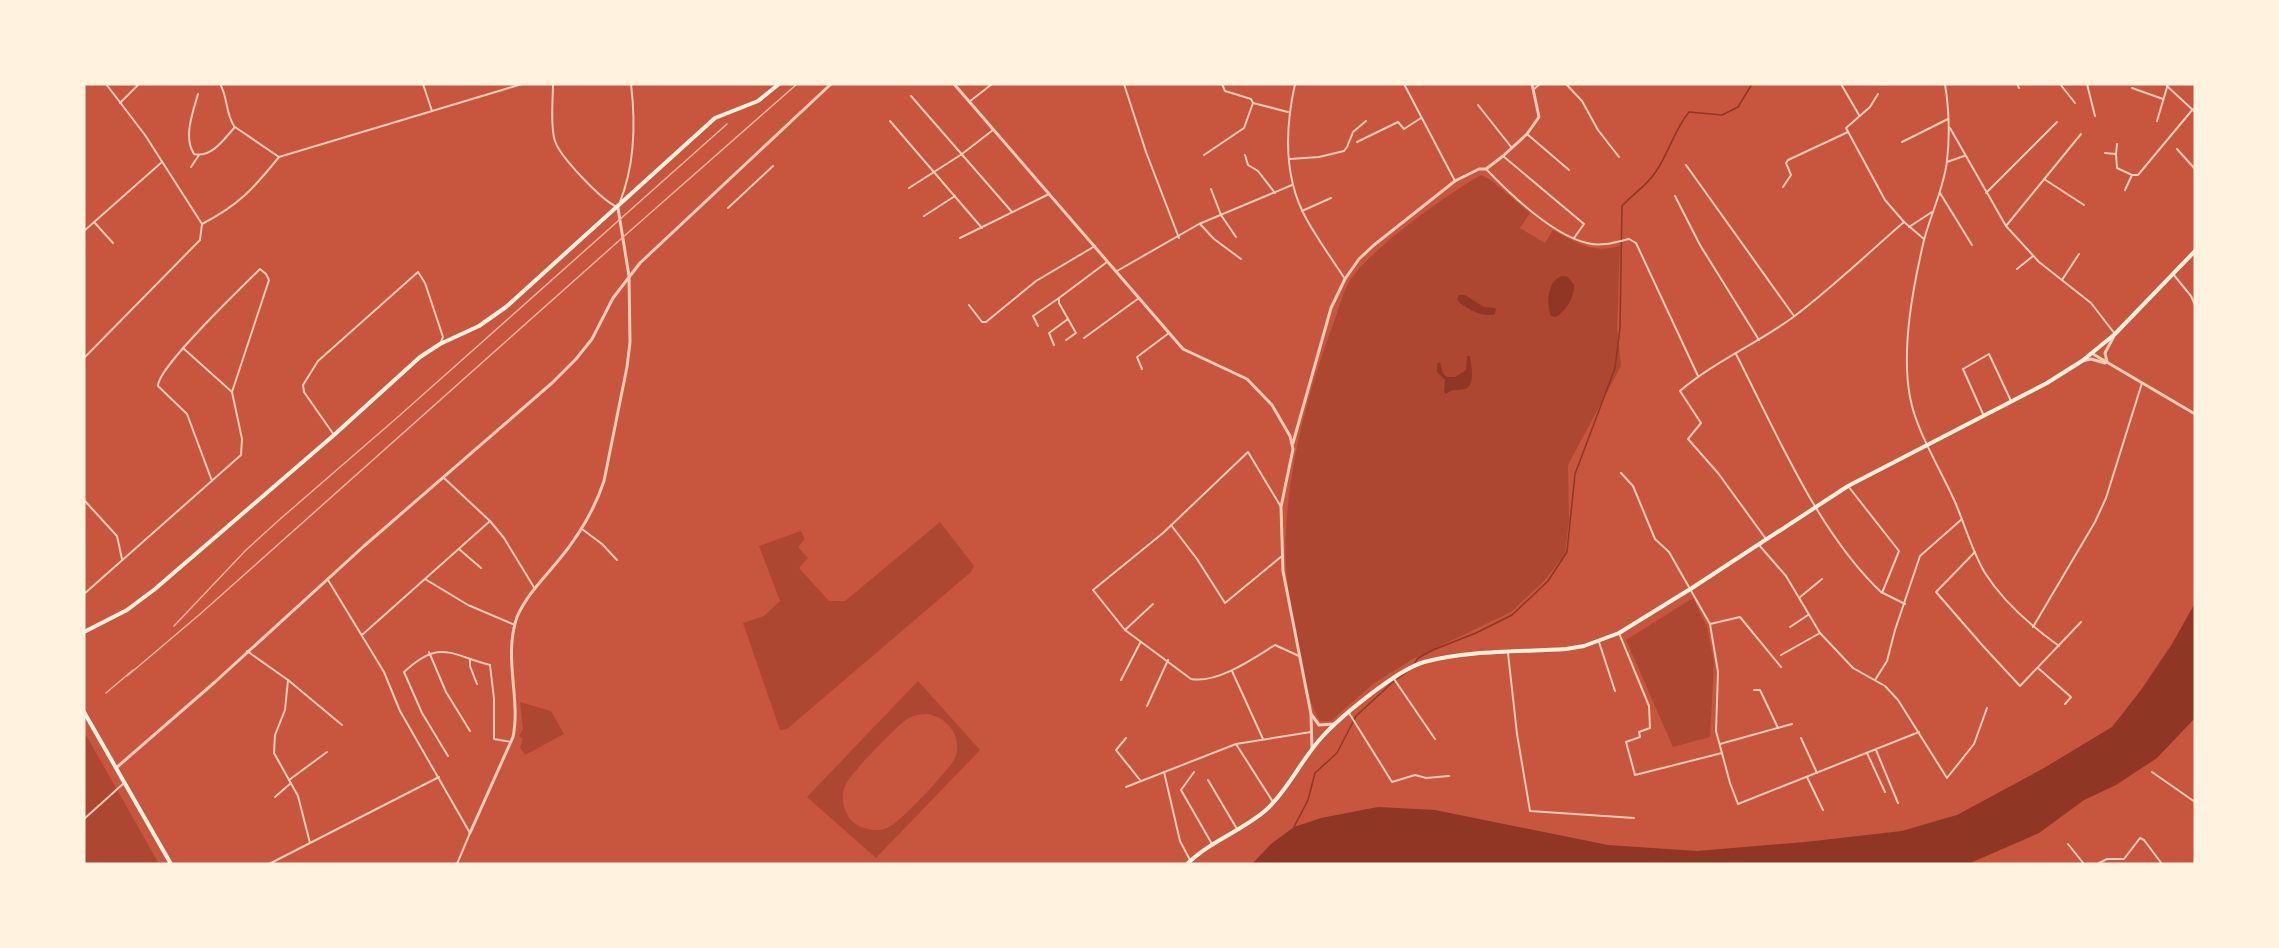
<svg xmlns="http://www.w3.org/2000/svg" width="2279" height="948" viewBox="0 0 2279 948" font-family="Karla,sans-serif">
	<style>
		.green { fill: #ae4732; fill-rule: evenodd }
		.water { fill: #8f3625 }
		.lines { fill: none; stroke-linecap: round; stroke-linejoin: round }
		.stream { stroke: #8f3625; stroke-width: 1.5 }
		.minor { stroke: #f1ccb7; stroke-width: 2 }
		.tertiary { stroke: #f1ccb7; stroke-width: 3 }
		.secondary { stroke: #fff3e0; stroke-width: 4 }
		.rail { stroke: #e9b49f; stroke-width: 1.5 }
	</style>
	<rect width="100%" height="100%" fill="#c8553d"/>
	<!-- green -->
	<g class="green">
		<path d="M1481,175L1492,181L1530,213L1520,228L1545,243L1553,230C1577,243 1591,254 1620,246L1617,326L1621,366L1568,465L1569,521L1565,554L1544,581L1511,612L1413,659L1374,683L1331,721H1320C1308,703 1305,678 1301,657C1295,628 1288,596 1286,567C1282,489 1306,395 1334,322C1338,310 1342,296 1348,284C1365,252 1449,193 1481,175Z"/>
		<path d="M940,522L974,566L971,572L787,729L780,730L743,623L764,616L780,601L759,546L801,531L805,539L798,547L808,558L799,568L829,601H845Z"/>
		<path d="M1693,598L1707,627L1714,662L1710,737L1673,747L1626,640Z"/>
		<path d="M918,681L980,750L876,858L807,797ZM927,714C948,717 963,737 955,758C950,769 904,818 892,825C887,829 881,830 875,830C866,830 856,826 850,819C843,809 840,796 846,784C851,773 898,724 909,718C915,715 921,714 927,714Z"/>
		<path d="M520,702L551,711L564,734L525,755L520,747L523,739L519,736L523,729Z"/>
		<path d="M86,735L159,864H84V736Z"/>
	</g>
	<!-- water -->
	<g class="water">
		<path d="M1562,276L1568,277L1574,285C1574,299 1567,309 1556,317L1551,316C1546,303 1547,281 1562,276Z"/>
		<path d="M1459,295H1465L1484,307L1496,308L1495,314C1484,318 1465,309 1457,300Z"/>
		<path d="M1467,356H1470C1471,365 1476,385 1465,389C1458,391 1453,388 1446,394L1444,392L1445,380L1437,372V364L1440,362L1443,373L1447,377H1455L1466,370Z"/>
		<path d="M2195,603V718L2157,758L2116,785L2084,800L2039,833L1968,864H1252L1271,844L1294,827L1321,818L1378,807L1435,810L1608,845L1697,851L1805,842L1902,831L1936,821L1957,815L2044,768L2112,727L2141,690L2172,644Z"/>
	</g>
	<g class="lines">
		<!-- stream -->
		<g class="stream">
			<path d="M1414,664L1418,658L1433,650L1476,633L1512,615L1548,581L1567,552L1575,474L1615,368L1620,328L1622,206C1632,195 1647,185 1655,173C1669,153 1674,130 1689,112L1722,115L1738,107L1752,84"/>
			<path d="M1397,679L1408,671"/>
			<path d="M1294,827L1308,800L1315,773L1337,753L1356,716L1394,681"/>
		</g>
		<!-- minor -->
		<g class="minor">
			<path d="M106,84L145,135L202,224"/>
			<path d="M220,84C228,97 225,112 234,126"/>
			<path d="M423,84L432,111"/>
			<path d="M553,84C553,99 550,127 555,141C560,157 600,198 615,206"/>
			<path d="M1124,84L1146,152L1179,238"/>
			<path d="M1222,84L1225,91L1251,99L1253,103"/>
			<path d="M1295,84C1285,129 1283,178 1307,220C1318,240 1332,259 1345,279"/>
			<path d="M1404,84L1455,181"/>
			<path d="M1566,84L1582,101L1598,130L1619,157"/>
			<path d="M1841,84L1859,115"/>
			<path d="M1945,84C1949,109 1950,135 1947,161C1944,188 1931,213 1924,240C1913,287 1901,349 1910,397C1916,431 1941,470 1955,502C1965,525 1972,551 1985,573C2004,603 2031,626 2059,646"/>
			<path d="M2017,84L2019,88"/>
			<path d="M2060,84L2075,103"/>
			<path d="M2087,84L2095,116"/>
			<path d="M2167,86L2195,112"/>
			<path d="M2132,88L2163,99"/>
			<path d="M1534,89L1540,84"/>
			<path d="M198,94C193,112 183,137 194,154C212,158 224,139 235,127L279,157"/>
			<path d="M1878,94L1870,107L1846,128L1885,200L1904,222L1924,239"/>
			<path d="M911,96L1012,212"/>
			<path d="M969,102L992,84"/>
			<path d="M120,103L139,84"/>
			<path d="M1478,105L1512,148"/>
			<path d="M890,121L982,228"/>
			<path d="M2157,121L2168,84"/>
			<path d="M1950,128L2006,226L2039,262L2091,303L2115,334"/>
			<path d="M1527,134L1569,170"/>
			<path d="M1357,142L1398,122L1404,129L1421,118"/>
			<path d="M1902,142L1948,119"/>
			<path d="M2177,149L2195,169"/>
			<path d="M2105,153L2116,154L2117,168L2132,175"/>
			<path d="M2116,154L2117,144"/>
			<path d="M1204,155L1244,128L1253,103L1288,112"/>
			<path d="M1245,155L1248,165L1258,171L1275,193"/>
			<path d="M1503,156L1584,224L1574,238"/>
			<path d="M1290,159L1319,157L1344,151L1347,147L1353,132L1366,121"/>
			<path d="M1947,162L1964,156"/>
			<path d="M1686,165L1794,316"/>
			<path d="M191,167L199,155"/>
			<path d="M1486,169C1511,195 1552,235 1587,243C1601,247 1616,242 1629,239L1636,243L1698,376"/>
			<path d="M2044,179L2084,205"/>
			<path d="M1783,187L1791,175L1786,163L1788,160L1848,132"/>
			<path d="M909,188L962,154L993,130"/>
			<path d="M1211,189L1221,215L1236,237"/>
			<path d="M2125,190L2132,175H2138L2193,109"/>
			<path d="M1940,193L1972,245"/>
			<path d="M1986,193L2057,122"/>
			<path d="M1675,196L1700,245L1759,340"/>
			<path d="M620,202C635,164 636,125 631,84"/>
			<path d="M728,208L773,166"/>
			<path d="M1302,211L1331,198"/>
			<path d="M924,216L955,196"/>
			<path d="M94,222L113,243"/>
			<path d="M202,224C239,205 254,188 279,157L522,84"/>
			<path d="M1200,224L1214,239L1241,259"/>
			<path d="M2006,226L2081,134"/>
			<path d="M1909,227L1932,212"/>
			<path d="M84,231L162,162"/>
			<path d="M960,238L1049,194"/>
			<path d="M2017,269L2033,256"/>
			<path d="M1117,271L1199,224L1292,185"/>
			<path d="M2173,274L2191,296L2195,305"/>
			<path d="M2062,280L2079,254"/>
			<path d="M969,305L982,322H986L1036,281L1095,246"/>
			<path d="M1038,326L1033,316L1059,298"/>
			<path d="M1084,338L1139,298"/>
			<path d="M1066,340L1076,333L1059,303V298L1107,262"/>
			<path d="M1054,345L1049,333L1068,319"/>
			<path d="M183,348L232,392"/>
			<path d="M1736,354C1776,432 1818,533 1882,593L1899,551L1848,486"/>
			<path d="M84,358L200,240L202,224"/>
			<path d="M1142,369L1137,357L1169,333"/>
			<path d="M1983,414L1963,369L1989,354L2011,401"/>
			<path d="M334,435L304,392L303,385L318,361L418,272L425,283L443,337L440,344"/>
			<path d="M1621,473L1633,486L1655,539L1669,552L1710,624L1718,672L1716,731L1730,783L1738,804L1919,732"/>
			<path d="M444,478L490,521L504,538L535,589"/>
			<path d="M84,500L117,536L122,559"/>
			<path d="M1281,507L1248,452L1163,533L1093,590L1125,630L1191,679C1217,684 1254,658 1275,645L1299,656"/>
			<path d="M1171,525L1197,559L1225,603L1282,556"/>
			<path d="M582,529L602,544L617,560"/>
			<path d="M1766,539L1718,473L1688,439L1701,423L1680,391C1714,362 1756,344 1792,318C1831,289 1867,254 1904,222"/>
			<path d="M1759,545L1786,576L1820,633L1853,668L1885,686L1898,700L1947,778L1974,744L1987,708"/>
			<path d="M459,549L481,568"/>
			<path d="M1975,552L1936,592L1983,646L2020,686L2081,622"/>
			<path d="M425,579L468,605L515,625"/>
			<path d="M328,580L384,672L400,711L470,833L457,864"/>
			<path d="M1883,593L1905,604"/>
			<path d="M84,594L241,455L242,439L232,392L269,280L266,274L260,269C242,287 157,368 158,386L187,414L212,481"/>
			<path d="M1799,598L1822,579"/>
			<path d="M1710,624L1740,617L1781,667"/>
			<path d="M1790,627L1808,615"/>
			<path d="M2033,627L2095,522L2106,498L2142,383"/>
			<path d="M1125,630L1153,604"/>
			<path d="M1619,633L1649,706L1650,728L1639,732L1640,737L1626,742L1635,775L1722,753"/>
			<path d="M362,635L490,521"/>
			<path d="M1599,642L1615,691"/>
			<path d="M247,651L288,680L342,725"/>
			<path d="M429,652L446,692L470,731"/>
			<path d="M1508,653L1517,734L1530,811L1634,818"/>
			<path d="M1781,655L1820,633"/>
			<path d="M470,659V666L477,684"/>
			<path d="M2038,668L2071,697L2065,704"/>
			<path d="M1232,671L1263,739"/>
			<path d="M1394,679L1435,739"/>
			<path d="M288,680L285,710L275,735L274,753L298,796L310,843"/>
			<path d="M1121,680L1140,643"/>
			<path d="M1875,680L1887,661L1895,630L1920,556L1962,519"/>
			<path d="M1754,690H1760L1778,728"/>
			<path d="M1147,706L1168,660"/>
			<path d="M1349,713L1392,782L1415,775L1426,778L1449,776"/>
			<path d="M1126,738L1116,750L1140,780"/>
			<path d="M1801,738L1817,773"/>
			<path d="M1236,744L1273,802"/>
			<path d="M1720,744L1792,724"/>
			<path d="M1876,750L1898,803"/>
			<path d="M1867,753L1885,792"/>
			<path d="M448,756L422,713L404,672C439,639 449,654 490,665L494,699V739L511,742"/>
			<path d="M1164,772L1180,841L1190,860"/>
			<path d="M1194,772L1181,790L1212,844"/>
			<path d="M2152,772L2195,802"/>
			<path d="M1807,777L1823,810"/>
			<path d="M289,780L327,752"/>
			<path d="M1208,780L1237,829"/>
			<path d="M1126,787L1236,744L1311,732"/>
			<path d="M275,797L291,783"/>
			<path d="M84,819L124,783"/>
			<path d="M2068,844L2084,864"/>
			<path d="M269,864L439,777"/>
			<path d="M2097,864L2107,859H2124L2140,838L2144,840L2162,864"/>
		</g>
		<!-- tertiary -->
		<g class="tertiary">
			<path d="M954,84L1183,349L1247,379L1272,405L1290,436L1293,449L1281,507L1283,571L1311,714L1319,725L1335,724"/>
			<path d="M2093,354L2195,414"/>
			<path d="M2082,361L2091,359L2105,363"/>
			<path d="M2107,362L2105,353L2114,336"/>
			<path d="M1293,443L1331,308L1345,279L1359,259L1374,245L1455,181L1479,169H1486L1503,156L1527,134L1539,117L1532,84"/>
			<path d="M1311,715L1312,749"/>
			<path d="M116,768L215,682L364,546L552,383L576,359L592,339L613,298L640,263L831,84"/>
			<path d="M470,833L513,737C521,699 503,657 517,617C526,596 543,579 558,561C578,537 594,511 604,481L627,367L630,342L629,276L618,208"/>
			<path d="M2194,864L2195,862"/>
		</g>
		<!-- secondary -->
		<g class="secondary">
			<path d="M84,632L127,610L155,589L334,435L420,357L440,344L479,326L506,307L715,118L758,101L779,84"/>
			<path d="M84,712L171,864"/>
			<path d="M1187,864C1210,841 1242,831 1266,810C1288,790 1301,760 1322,737C1341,716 1397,670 1424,662C1469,650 1520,652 1566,649L1584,646L1619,633L1692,588L1848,486L2047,383L2082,361L2115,334L2195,251"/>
		</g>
		<!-- rail -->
		<g class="rail">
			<path d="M174,626L246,550L279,520L399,416L727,124"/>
			<path d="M127,676L199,615L622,238L797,84"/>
			<path d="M106,693L133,670"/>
		</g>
	</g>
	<!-- border -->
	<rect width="2279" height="948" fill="none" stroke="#fff3e0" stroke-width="171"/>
</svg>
